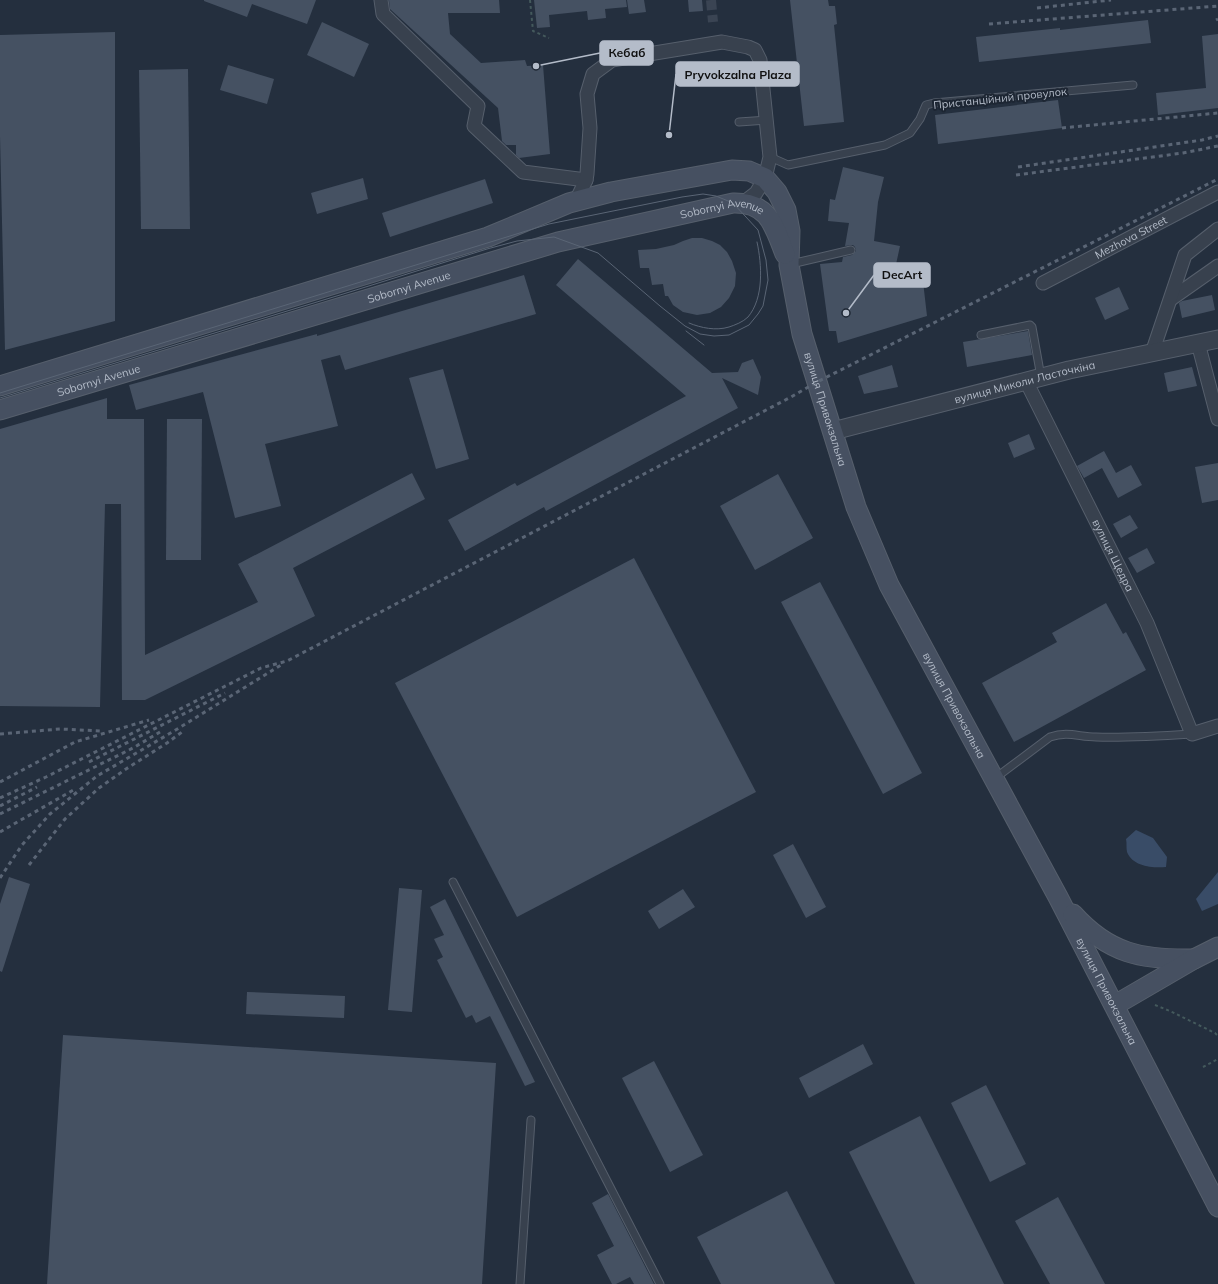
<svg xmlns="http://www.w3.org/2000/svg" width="1218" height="1284" viewBox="0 0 1218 1284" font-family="Mulish,sans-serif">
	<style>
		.water { fill: #394c67 }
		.building { fill: #455162 }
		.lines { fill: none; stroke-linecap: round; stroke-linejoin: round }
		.pedestrian-tunnel { stroke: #3a4453; stroke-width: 10; stroke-dasharray: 10 5; stroke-linecap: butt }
		.service-casing { stroke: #565f6c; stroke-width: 9 }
		.minor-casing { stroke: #565f6c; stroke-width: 15 }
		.tertiary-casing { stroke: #565f6c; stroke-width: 19 }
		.secondary-casing { stroke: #565f6c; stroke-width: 21 }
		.path { stroke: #44595c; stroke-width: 2; stroke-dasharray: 3 3; stroke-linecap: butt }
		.service { stroke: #38414e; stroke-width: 7 }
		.minor { stroke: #38414e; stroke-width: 13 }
		.tertiary { stroke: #38414e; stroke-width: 17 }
		.secondary { stroke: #465061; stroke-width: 19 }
		.tram { stroke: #5a6575; stroke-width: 1 }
		.rail { stroke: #5a6575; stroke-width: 3; stroke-dasharray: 4 4; stroke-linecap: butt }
		.labels { text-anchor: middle; stroke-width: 4; stroke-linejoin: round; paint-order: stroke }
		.street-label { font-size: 11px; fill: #b4bcc9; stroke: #1d2633 }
		.leader { fill: none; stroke: #b4bcc9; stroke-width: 1.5 }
		.callout-dot { fill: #b4bcc9; stroke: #1d2633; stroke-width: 1.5 }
		.callout { fill: #b4bcc9; stroke: #b4bcc9; stroke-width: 1.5 }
		.callout-label { font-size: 12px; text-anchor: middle; font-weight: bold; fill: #111 }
	</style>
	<rect width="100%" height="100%" fill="#242f3e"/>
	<!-- water -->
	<g class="water">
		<path d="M1136,830L1153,838L1167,857L1166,867C1153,868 1133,867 1127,852C1126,848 1127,843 1126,839Z"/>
		<path d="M1218,872V904L1202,911L1196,899Z"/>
	</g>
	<!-- building -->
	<g class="building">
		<path d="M204,0H316L307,24L252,4L247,17L204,1Z"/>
		<path d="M389,0H499L500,13H448L450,34L481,63L525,60L527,66L543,65L550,154L519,158L516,155V145H506L502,141L498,108L390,9Z"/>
		<path d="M534,0H626L627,7L605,9L606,18L588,20L587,11L549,15L550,27L537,28Z"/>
		<path d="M627,0H644L646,12L629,14Z"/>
		<path d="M688,0H702L703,11L689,12Z"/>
		<path d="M790,0H828L829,6H835L837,24L834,25L844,122L804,126Z"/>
		<path d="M1148,20L1151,43L979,62L976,37L1060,28V30Z"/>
		<path d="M322,22L369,44L354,77L307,55Z"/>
		<path d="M115,32V321L5,350L0,136V35Z"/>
		<path d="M1218,34V108L1158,115L1156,93L1206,88L1202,36Z"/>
		<path d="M228,65L274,79L267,104L220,90Z"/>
		<path d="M188,69L190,229H141L139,70Z"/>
		<path d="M1058,100L1062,128L938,144L935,115Z"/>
		<path d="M843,167L884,177L878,202L874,241L900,246L895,269L921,264L927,316L838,343L836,331H829L820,264L842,262L843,257L852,255L856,251L855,247L853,245L845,246L849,223L828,221L830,199L835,200Z"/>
		<path d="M363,178L368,199L317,214L311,193Z"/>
		<path d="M485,179L493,203L390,237L382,213Z"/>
		<path d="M692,238H702L712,241L720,245L727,252L732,261L736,273L735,286L729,298L721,307L710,313L697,315L683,312L673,305L668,296H665L663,284L652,285L649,268H640L638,250L656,249L674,245L683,241Z"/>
		<path d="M578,259L712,373L738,372L742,363L753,359L761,377L758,395L722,378L738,408L546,511L544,507L465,551L448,520L515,483L517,486L686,396L556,285Z"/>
		<path d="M524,275L536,314L345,370L340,355L321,360L338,426L265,444L281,506L235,518L203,392L136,410L129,385L317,334V336Z"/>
		<path d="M1119,287L1129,309L1105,320L1095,298Z"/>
		<path d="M1212,295L1215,310L1182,318L1179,303L1182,301Z"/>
		<path d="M1028,331L1032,355L967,367L963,342Z"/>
		<path d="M892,365L898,387L864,394L858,376Z"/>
		<path d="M1192,367L1197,386L1168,392L1164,373Z"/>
		<path d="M443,369L469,459L436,469L409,378Z"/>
		<path d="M107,398V419H144L145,655L258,602L238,564L412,473L425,499L293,568L315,616L145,700H122L121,504H105L100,707L0,706V429Z"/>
		<path d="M167,419H202L201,560H166Z"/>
		<path d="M1029,434L1035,449L1014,458L1008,443Z"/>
		<path d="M1104,451L1116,473L1131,465L1142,485L1118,498L1102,468L1084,478L1077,466Z"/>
		<path d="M1218,463V500L1202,503L1195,467Z"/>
		<path d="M778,474L813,538L755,570L720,506Z"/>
		<path d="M1130,515L1138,528L1121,538L1113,524Z"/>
		<path d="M1147,548L1155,563L1137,573L1128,558Z"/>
		<path d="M634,558L756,792L517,917L395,683Z"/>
		<path d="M820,582L922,773L883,794L781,602Z"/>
		<path d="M1106,603L1123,634L1126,632L1146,670L1014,742L982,683L1057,642L1052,633Z"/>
		<path d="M793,844L826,907L806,918L773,855Z"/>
		<path d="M9,877L30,884L2,972L0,971V904Z"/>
		<path d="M399,888L422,890L412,1012L388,1010Z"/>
		<path d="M683,889L695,907L659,929L648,911Z"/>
		<path d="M445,899L535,1082L525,1086L490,1016L476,1023L472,1015L466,1018L437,960L443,957L434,939L444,935L430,907Z"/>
		<path d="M247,992L345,996L344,1018L246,1014Z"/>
		<path d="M63,1035L496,1063L482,1284H47Z"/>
		<path d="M863,1044L873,1064L809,1098L799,1078Z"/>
		<path d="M654,1061L703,1155L670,1172L622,1078Z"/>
		<path d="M986,1085L1026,1164L990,1182L951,1103Z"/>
		<path d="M920,1116L1004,1284H915L849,1152Z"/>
		<path d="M787,1191L835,1284H721L697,1237Z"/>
		<path d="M608,1194L654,1284H634L630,1277L616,1284H612L597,1255L614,1246L592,1203Z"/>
		<path d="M1058,1197L1105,1284H1050L1015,1221Z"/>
	</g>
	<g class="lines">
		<!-- pedestrian-tunnel -->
		<path class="pedestrian-tunnel" d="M711,0L713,22"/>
		<defs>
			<g id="service">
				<path d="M739,122L766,120"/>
				<path d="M770,157L788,165L885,145L910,133L920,119L926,105L934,103L1133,85"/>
				<path d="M791,264L851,250"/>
				<path d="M981,335L1030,325L1032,327L1041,377"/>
				<path d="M994,779L1050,737C1068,731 1079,737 1096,737C1128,738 1160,736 1192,734"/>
				<path d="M453,882L660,1284"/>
				<path d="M520,1284L531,1120"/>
			</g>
			<g id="minor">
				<path d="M381,0L383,14L478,106L474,126L523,172L586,180"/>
				<path d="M576,201L586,180L587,174L590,128L587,94L593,74L612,60L722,42L748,47L755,50L760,60L770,157L765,178L756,193L743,203"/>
				<path id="s1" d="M1043,283L1218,192"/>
				<path d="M1171,299L1218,266"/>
				<path d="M1198,343L1218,419"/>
				<path d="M1152,353L1185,255L1218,229"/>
				<path id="s2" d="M1026,381L1147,623L1192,734L1218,726"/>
			</g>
			<g id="tertiary">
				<path id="s3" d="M833,431L1069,370L1218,339"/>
			</g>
			<g id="secondary">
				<path id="s4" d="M0,386L488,237L569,203L611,192L732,170L749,171L765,178L777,192L786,210L790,231L789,265L802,334L856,507L889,585L1058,897L1218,1207"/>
				<path id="s5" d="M0,410L558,242L733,203C769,202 774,226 785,254"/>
				<path d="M1073,914C1109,954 1142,960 1194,959"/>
				<path d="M1115,1005L1194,959L1218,947"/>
			</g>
		</defs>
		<!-- service casing -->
		<use href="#service" class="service-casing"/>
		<!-- minor casing -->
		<use href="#minor" class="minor-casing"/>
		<!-- tertiary casing -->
		<use href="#tertiary" class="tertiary-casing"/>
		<!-- secondary casing -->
		<use href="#secondary" class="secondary-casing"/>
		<!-- path -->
		<g class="path">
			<path d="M530,0L533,31L549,38"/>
			<path d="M1155,1005L1170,1011L1215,1033L1218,1036"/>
			<path d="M1203,1067L1218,1059"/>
		</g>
		<!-- service -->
		<use href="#service" class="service"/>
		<!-- minor -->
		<use href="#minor" class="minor"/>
		<!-- tertiary -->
		<use href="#tertiary" class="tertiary"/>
		<!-- secondary -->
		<use href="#secondary" class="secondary"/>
		<!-- tram -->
		<g class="tram">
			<path d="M689,323C701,328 716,331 729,327C735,325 743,322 748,317C764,298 762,265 757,242"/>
			<path d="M686,331L704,345"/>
			<path d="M0,393L549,224L682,197L703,194L716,196L733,203L758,230L766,260L768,280L763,306L758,314L749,325L729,335L714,336L700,334L685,326L660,306L598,253L554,237L517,241L487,249L340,295L0,398"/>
		</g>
		<!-- rail -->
		<g class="rail">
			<path d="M1037,8L1111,0"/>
			<path d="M1216,20L1218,19"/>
			<path d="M989,24L1218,6"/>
			<path d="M1062,128L1218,113"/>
			<path d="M1018,167L1202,140L1218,136"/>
			<path d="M1016,175L1183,153L1218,146"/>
			<path d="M0,734L60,729L102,731"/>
			<path d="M89,762L225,693"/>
			<path d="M0,782L75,742L149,720"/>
			<path d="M0,798L46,777L261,668L287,661L791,397L817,382L1218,179"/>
			<path d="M0,806L37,787"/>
			<path d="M0,814L133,748L160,732"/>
			<path d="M0,832L75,789"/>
			<path d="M29,865L65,819L99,788L126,769L167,743L182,732"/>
			<path d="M0,878L22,845L50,814L97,776L174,731L281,665"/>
		</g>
	</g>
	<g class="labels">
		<!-- street labels -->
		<g class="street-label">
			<text transform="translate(1000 98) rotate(-6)" y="4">Пристанційний провулок</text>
			<text dy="4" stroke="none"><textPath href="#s5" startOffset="751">Sobornyi Avenue</textPath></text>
			<text dy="4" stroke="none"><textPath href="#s1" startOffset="99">Mezhova Street</textPath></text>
			<text dy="4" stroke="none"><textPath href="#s5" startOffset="427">Sobornyi Avenue</textPath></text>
			<text dy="4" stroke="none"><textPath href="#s5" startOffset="103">Sobornyi Avenue</textPath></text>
			<text dy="4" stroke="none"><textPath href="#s3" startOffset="198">вулиця Миколи Ласточкіна</textPath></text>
			<text dy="4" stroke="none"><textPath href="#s4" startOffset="1042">вулиця Привокзальна</textPath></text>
			<text dy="4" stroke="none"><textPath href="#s2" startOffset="195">вулиця Щедра</textPath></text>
			<text dy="4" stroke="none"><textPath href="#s4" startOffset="1366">вулиця Привокзальна</textPath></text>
			<text dy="4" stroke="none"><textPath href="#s4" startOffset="1690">вулиця Привокзальна</textPath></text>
		</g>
	</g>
	<!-- callouts -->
	<path class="leader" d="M536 66L600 53M669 135L676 74M846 313L874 275"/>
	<g class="callout-dot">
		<circle cx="536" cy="66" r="4"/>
		<circle cx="669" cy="135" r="4"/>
		<circle cx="846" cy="313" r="4"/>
	</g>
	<g class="callout">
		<rect x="600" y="41" width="53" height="24" rx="4"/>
		<rect x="676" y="62" width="123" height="24" rx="4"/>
		<rect x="874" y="263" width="56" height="24" rx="4"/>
	</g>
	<g class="callout-label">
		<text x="627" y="57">Кебаб</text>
		<text x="738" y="79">Pryvokzalna Plaza</text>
		<text x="902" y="279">DecArt</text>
	</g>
</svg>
